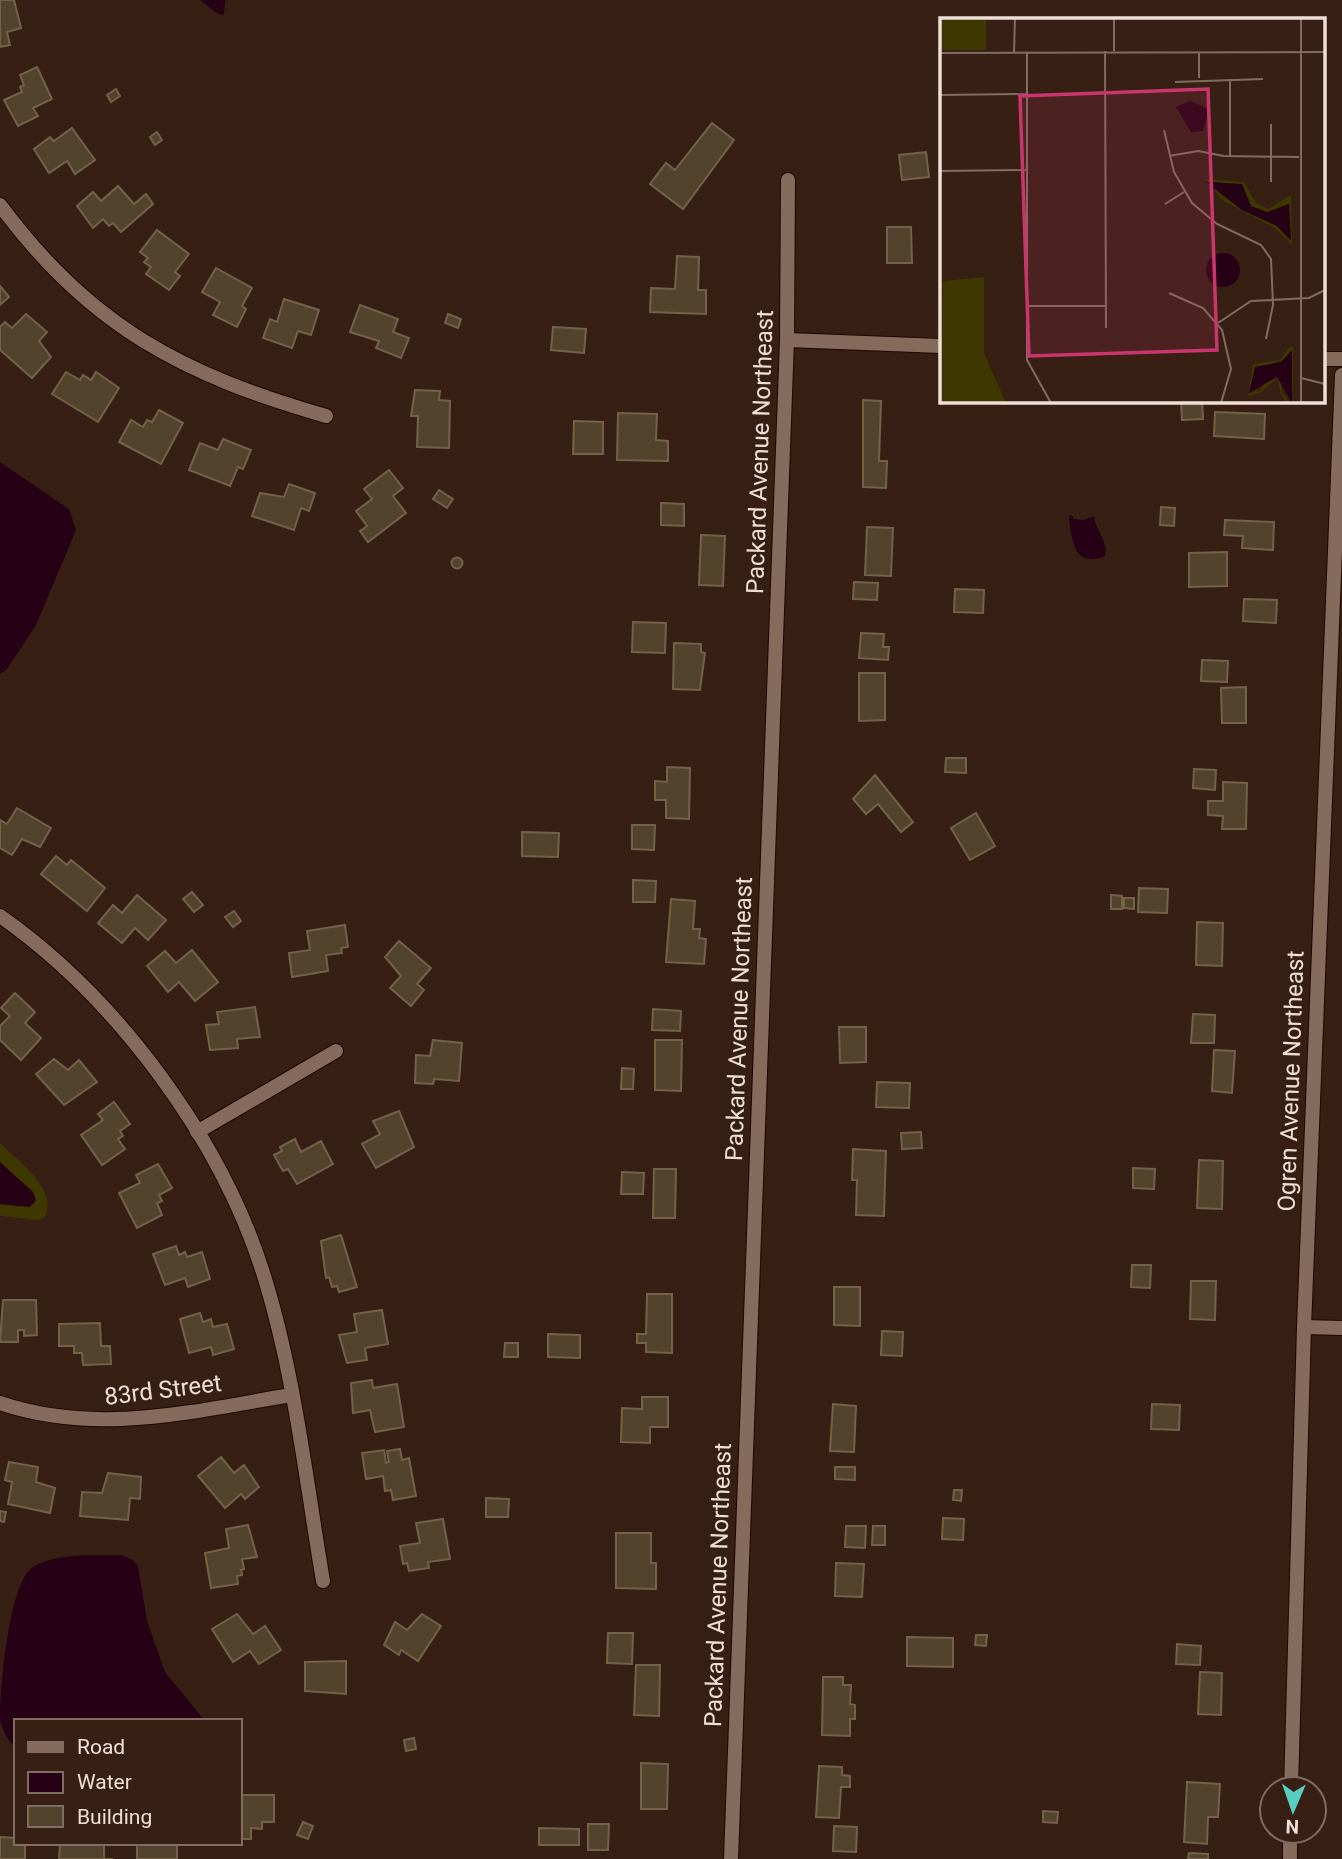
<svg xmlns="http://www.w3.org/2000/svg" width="1342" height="1859" viewBox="0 0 1342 1859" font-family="Roboto,sans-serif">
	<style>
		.green { fill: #3e3700 }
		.water { fill: #260014 }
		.building { fill: #54432c; stroke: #736149; stroke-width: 2 }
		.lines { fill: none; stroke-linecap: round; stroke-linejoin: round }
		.street-casing { stroke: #1d0801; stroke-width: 16 }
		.street { stroke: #866a5c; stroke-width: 14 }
		.labels { text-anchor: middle; stroke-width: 5; stroke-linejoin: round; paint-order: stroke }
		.street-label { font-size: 24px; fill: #efdfd7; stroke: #371f13 }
		.inset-road { fill: none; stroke: #816c61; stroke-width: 2 }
		.view { fill: #c9366e; fill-opacity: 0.15; stroke: #c9366e; stroke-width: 3.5 }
		.inset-edge { fill: none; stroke: #efdfd7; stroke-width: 3.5 }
	</style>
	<rect width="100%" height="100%" fill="#371f13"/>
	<!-- green -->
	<path class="green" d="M0,1143C17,1161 59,1189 45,1217L38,1220L0,1216V1204L18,1207L35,1203L32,1192L0,1162Z"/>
	<!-- water -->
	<g class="water">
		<path d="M200,0H225L224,15L218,14Z"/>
		<path d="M0,462L69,509L76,530L36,625L7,669L0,674Z"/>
		<path d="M1072,515L1074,519L1084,520L1094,516C1095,529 1109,543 1105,556C1073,570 1071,536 1069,516Z"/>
		<path d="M0,1162L33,1192L36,1200L30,1207L0,1204Z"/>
		<path d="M122,1555L133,1560L138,1566L147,1621L165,1672L205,1721H16V1748C9,1742 2,1730 0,1720C0,1692 8,1583 33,1567C57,1552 94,1556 122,1555Z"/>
	</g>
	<!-- building -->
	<g class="building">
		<path d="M0,0H14L21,28L7,32L10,45L0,47Z"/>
		<path d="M37,67L52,99L33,108L38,116L18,126L4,100L22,92L20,87L24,85L20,75Z"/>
		<path d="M116,89L120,96L111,102L107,95Z"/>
		<path d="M712,123L734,140L683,209L650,184L666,163L675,170Z"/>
		<path d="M72,128L95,160L75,174L67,161L49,173L34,149L50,137L54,141Z"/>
		<path d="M157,132L162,140L155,145L150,137Z"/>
		<path d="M926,152L929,177L902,180L899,155Z"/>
		<path d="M118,186L134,204L146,194L153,204L121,232L113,223L109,226L103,219L93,228L77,206L93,192L101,201Z"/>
		<path d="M887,227H911L912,263H887Z"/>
		<path d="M157,230L189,254L175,272L180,276L169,290L146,274L151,267L144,262L148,258L140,252Z"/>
		<path d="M677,256L699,257L698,290H706V314L650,312L651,288L675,289Z"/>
		<path d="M216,268L252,288L242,306L246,309L237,327L213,315L220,302L202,292Z"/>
		<path d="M0,286L9,297L0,305Z"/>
		<path d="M284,299L319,310L311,335L298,331L292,348L263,338L270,319L277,322Z"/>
		<path d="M360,305L398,319L393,332L409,338L401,358L376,348L379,341L350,332Z"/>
		<path d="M26,314L47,332L39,341L51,357L32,378L0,350V327L5,322L12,328Z"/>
		<path d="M448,314L461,319L458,328L445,323Z"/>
		<path d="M553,327L586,329L584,353L551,350Z"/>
		<path d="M66,372L80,380L83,375L91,380L96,372L119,388L98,422L52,394Z"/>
		<path d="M415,390L440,391L439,400L450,401L449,448L417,447L418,416H411Z"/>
		<path d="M863,400L881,401L879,461H887L886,488L863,487Z"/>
		<path d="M1181,401H1202L1203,419L1182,420Z"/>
		<path d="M159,410L183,423L161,464L119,442L131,420L143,427L147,420L152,422Z"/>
		<path d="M1215,412L1265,414L1264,439L1214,436Z"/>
		<path d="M618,413L657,414L656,440L668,441V461L617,460Z"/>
		<path d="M574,421L603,422V454H573Z"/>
		<path d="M223,439L251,450L243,469L238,467L230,486L189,470L200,443L218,450Z"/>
		<path d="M389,470L403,488L393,496L406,513L368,542L360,531L367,526L356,511L372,499L364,489Z"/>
		<path d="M289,484L315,493L309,511L301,508L294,530L252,516L260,493L284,497Z"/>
		<path d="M439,490L453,499L447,508L433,499Z"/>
		<path d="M661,503L684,504V526L661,525Z"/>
		<path d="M1161,507L1175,508L1174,526L1160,525Z"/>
		<path d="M1225,520L1274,522L1273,550L1242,548L1243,536L1224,535Z"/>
		<path d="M867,527L893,528L891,576L865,575Z"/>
		<path d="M701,535L725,536L723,586L699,585Z"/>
		<path d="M1227,552V586L1189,587V553Z"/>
		<circle cx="457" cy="563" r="5.5"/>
		<path d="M854,582L878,583L877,600L853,599Z"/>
		<path d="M955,589L984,590L983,613L954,612Z"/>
		<path d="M1244,599L1277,600L1276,623L1243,621Z"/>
		<path d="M633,622L666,623L665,653L632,652Z"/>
		<path d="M861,633L884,634L883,647H889L888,660L859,658Z"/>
		<path d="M674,643L701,644V652L705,653L700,690L673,689Z"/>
		<path d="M1202,660L1228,661L1227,682L1201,681Z"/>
		<path d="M859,673H885V720L859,721Z"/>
		<path d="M1246,687V723H1222L1221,688Z"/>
		<path d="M946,758H966V773L945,772Z"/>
		<path d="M667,767L690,768L689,819L666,818V800H655V781L667,782Z"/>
		<path d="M1194,769L1216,770L1215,790L1193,788Z"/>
		<path d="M875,775L913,822L901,832L878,804L866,814L853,799Z"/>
		<path d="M1223,782L1247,783L1246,829H1222L1223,816L1208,815V801H1223Z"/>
		<path d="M17,808L51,828L40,847L22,839L12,855L0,848V820L7,824Z"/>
		<path d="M976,813L995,846L970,860L951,828Z"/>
		<path d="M632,825H655L654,850L632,849Z"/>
		<path d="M522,832L559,833L558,857L522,856Z"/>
		<path d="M56,856L67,865L71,860L105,888L87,911L41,874Z"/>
		<path d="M633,880L656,881L655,902H633Z"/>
		<path d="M1139,888L1168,889L1167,913L1138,912Z"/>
		<path d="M192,892L203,905L194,912L183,899Z"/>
		<path d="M137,895L166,920L148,940L135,928L122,943L98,923L113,905L122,913Z"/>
		<path d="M1111,895L1122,896V909H1111Z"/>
		<path d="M1124,898H1134V909L1124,908Z"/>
		<path d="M671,899L695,901L693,929H700L699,938L706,939L704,964L666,962Z"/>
		<path d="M234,911L241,921L233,927L225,917Z"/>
		<path d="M1197,922L1223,923L1222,966L1196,965Z"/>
		<path d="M345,925L348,947L341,948L342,953L326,955L328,971L292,977L289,953L310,950L307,931Z"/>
		<path d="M399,941L431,968L417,984L424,990L411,1006L390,988L401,976L385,957Z"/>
		<path d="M192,950L218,982L195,1001L179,982L168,992L147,966L165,951L176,963Z"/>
		<path d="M15,993L35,1012L25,1023L41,1038L21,1060L0,1040V1026L10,1016L1,1008Z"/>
		<path d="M255,1007L260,1037L237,1039L238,1048L210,1050L206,1025L219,1024L217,1012Z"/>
		<path d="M653,1009L681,1011L680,1031L652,1030Z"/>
		<path d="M1193,1014L1215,1015L1214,1043H1191Z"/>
		<path d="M839,1027H866V1062L840,1063Z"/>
		<path d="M433,1040L462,1043L459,1081L434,1079L433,1084L415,1083L416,1055L430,1056Z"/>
		<path d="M655,1040H682L681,1091L655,1090Z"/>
		<path d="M1214,1050L1235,1051L1232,1093L1212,1091Z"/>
		<path d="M54,1059L68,1070L79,1060L97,1082L64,1105L36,1074Z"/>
		<path d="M622,1068L634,1069L633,1089H621Z"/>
		<path d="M877,1082L910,1083L909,1108L876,1107Z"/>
		<path d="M114,1102L130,1124L120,1131L123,1136L118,1139L125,1149L102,1165L81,1135L103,1120L98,1114Z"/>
		<path d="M399,1111L414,1147L376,1168L362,1144L380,1134L373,1121Z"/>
		<path d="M921,1132L922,1148L902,1149L901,1133Z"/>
		<path d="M295,1139L301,1152L321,1141L333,1164L297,1184L288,1169L283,1171L274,1155L282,1151L280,1147Z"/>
		<path d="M853,1149L886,1151L884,1216L856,1215L857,1180H852Z"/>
		<path d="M1199,1160L1223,1161L1222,1209L1197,1208Z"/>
		<path d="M158,1164L172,1188L159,1195L162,1201L157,1203L162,1215L137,1228L119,1193L140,1183L136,1175Z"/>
		<path d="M1133,1168L1155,1169L1154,1189L1133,1188Z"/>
		<path d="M654,1169H676L675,1218H653Z"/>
		<path d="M622,1172L644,1173L643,1194H621Z"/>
		<path d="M341,1235L357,1287L339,1292L337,1286L332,1287L329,1277L326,1278L321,1241Z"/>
		<path d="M176,1246L179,1255L185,1252L187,1257L202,1252L210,1279L188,1287L185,1278L165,1285L153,1254Z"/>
		<path d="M1132,1265H1151L1150,1288L1131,1287Z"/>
		<path d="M1191,1281H1216L1215,1320L1190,1319Z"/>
		<path d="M834,1287H860V1326L834,1325Z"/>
		<path d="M647,1294H672V1353L646,1352V1343H637V1334H646Z"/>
		<path d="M3,1300H36L37,1335L24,1336V1330H18V1342H0Z"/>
		<path d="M382,1310L388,1344L365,1348L367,1360L347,1363L339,1335L357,1332L354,1314Z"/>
		<path d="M200,1313L203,1322L211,1319L213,1327L227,1324L234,1349L213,1355L211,1347L189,1353L180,1319Z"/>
		<path d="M100,1323L101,1346H110L111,1364L83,1365L82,1353H74V1346H59V1324Z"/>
		<path d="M882,1331L903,1332L902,1356L881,1355Z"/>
		<path d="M548,1334L580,1335V1358L548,1357Z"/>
		<path d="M505,1343H518V1357H504Z"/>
		<path d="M372,1380L373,1388L397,1384L404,1427L375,1432L370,1410L353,1413L351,1383Z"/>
		<path d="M642,1397H668V1427H650V1443L621,1442L622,1408L642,1409Z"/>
		<path d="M833,1404L856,1406L854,1452L830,1451Z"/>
		<path d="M1152,1404L1180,1405L1179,1430L1151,1429Z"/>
		<path d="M400,1449L402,1460L409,1458L416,1496L393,1500L391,1490L385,1491L383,1476L366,1479L362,1453L384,1450L386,1463L389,1462L387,1451Z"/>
		<path d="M221,1457L234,1473L244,1465L259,1487L245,1499L241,1494L225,1508L198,1476Z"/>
		<path d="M9,1462L38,1467L36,1482L55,1488L50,1513L8,1504L12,1482L5,1480Z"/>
		<path d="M835,1467H855V1480L835,1479Z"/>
		<path d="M108,1473L141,1477L140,1499L130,1498L128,1520L80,1516L82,1492L102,1493Z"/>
		<path d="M954,1490H962L961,1501L953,1500Z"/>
		<path d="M486,1498L509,1499L508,1517H486Z"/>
		<path d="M0,1511L6,1512L4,1522L0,1521Z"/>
		<path d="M943,1518L964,1519L963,1540L942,1539Z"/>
		<path d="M443,1519L450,1559L428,1562L429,1568L409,1571L407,1563L403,1564L400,1546L420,1543L416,1523Z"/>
		<path d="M248,1525L257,1557L242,1559L244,1569L241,1570L242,1575L237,1576L238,1584L211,1588L205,1553L229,1548L226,1529Z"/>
		<path d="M846,1526H866L865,1548L845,1547Z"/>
		<path d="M873,1526H885V1545H872Z"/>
		<path d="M616,1533H651V1563H656V1589L616,1588Z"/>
		<path d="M836,1563L864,1564L862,1597L835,1596Z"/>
		<path d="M237,1614L253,1634L265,1626L281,1650L259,1664L250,1651L233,1662L212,1629Z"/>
		<path d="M422,1614L441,1626L418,1661L401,1650L399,1655L384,1645L395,1622L407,1630Z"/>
		<path d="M608,1633H633L632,1664L607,1663Z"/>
		<path d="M976,1635H987L986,1646L975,1645Z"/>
		<path d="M907,1637L953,1638V1667L907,1666Z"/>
		<path d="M1177,1644L1201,1646L1200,1665L1176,1664Z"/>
		<path d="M346,1661V1694L305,1691V1662Z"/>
		<path d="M636,1665H660L659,1716L634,1715Z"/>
		<path d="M1200,1672L1222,1673L1221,1715L1198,1714Z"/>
		<path d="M823,1677H843V1685H851L850,1704L855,1705V1719H850V1736L822,1735Z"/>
		<path d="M414,1738L416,1749L406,1751L404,1740Z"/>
		<path d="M641,1763L668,1764L667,1809H641Z"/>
		<path d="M819,1766L842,1767V1775L850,1776V1787H841L839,1818L816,1817Z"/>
		<path d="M1187,1782L1220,1784L1218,1817H1208L1207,1844L1184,1842Z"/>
		<path d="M240,1795H274V1822H262V1829L251,1828V1839H240Z"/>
		<path d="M1043,1811L1058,1812L1057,1823L1043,1822Z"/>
		<path d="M303,1822L313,1826L308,1839L297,1835Z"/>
		<path d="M588,1824H609L608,1850H588Z"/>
		<path d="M834,1826L857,1827L856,1852L833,1851Z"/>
		<path d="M539,1828L579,1829V1845H539Z"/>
		<path d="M0,1837L16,1838V1843H25V1859H0Z"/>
		<path d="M60,1843H104V1859H113H59Z"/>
		<path d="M137,1843L177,1844V1859H137Z"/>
		<path d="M1189,1853L1208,1854V1859H1188Z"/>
	</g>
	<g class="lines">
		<defs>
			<g id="street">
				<path d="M0,205C90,327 184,375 326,416"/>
				<path d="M787,340L941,346"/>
				<path d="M1323,359H1342"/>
				<path d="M0,916C118,999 223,1141 265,1279C295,1377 306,1481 323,1581"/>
				<path d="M197,1132L336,1051"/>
				<path d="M1304,1327L1342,1328"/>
				<path d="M0,1403C97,1436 194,1411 291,1395"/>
				<path d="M1291,1789L1304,1327L1342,375"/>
				<path d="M731,1859L787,340L788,180"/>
				<path d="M1290,1859V1831"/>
			</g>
		</defs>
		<!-- street casing -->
		<use href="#street" class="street-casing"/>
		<!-- street -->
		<use href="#street" class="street"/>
	</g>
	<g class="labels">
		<!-- street labels -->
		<g class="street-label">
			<text transform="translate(760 452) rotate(-88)" y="8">Packard Avenue Northeast</text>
			<text transform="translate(739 1019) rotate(-88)" y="8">Packard Avenue Northeast</text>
			<text transform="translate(1291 1081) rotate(-88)" y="8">Ogren Avenue Northeast</text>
			<text transform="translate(163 1390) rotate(-7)" y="8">83rd Street</text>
			<text transform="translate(718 1585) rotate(-88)" y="8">Packard Avenue Northeast</text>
		</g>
	</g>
	<!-- overview -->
	<g transform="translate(940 18)">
		<rect width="385" height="385" fill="#371f13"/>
		<path d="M0,0H46V32H0ZM266,161L304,164L316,185L328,191L351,177L352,227L335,210L282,182ZM266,164L302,166L311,188L327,194L349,186L350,223L337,208L302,192ZM44,259V335L66,385H0L3,263ZM350,328L353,329V385L350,333L347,341L323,349L314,358L309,375L320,372L328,361L337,359L341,365L342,375L347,380L348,385L341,377L337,360L320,375L308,378L313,346L340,342Z" fill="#3e3700" fill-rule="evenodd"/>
		<path d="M250,83L269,91L263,113L251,114L236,89ZM266,164L302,166L311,188L327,194L349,186L351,222L337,208L302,192ZM266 252a17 17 0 1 1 34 0a17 17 0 1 1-34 0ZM352,332V385L337,359L309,375L315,349L341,344Z" fill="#260014"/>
		<path class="inset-road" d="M174,0V33M165,33L166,310M74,34L75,0M87,34V342L111,385M0,35L385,34M259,60V34M235,64L323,61M0,77L87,76M224,112L234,154L252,185L277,206L321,227L331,241L333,287L326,321M229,138L258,133L284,138L359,139M290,139V61M0,153L88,152M331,164V106M225,186L244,174M229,275L263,290L282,312L291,351L281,385M87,288H165M278,305L311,283L369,280L385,272M361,360L385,366M361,385V0"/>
		<path class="view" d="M268,71L277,332L89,338L80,78Z"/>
		<rect width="385" height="385" class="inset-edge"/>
	</g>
	<!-- legend -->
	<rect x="14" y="1719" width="228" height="126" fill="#371f13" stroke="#816c61" stroke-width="2"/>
	<rect x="28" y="1742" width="35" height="10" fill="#866a5c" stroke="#816c61" stroke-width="2"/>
	<text x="77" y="1754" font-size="21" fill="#efdfd7">Road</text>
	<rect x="28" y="1772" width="35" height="21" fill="#260014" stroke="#816c61" stroke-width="2"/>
	<text x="77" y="1789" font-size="21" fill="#efdfd7">Water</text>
	<rect x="28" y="1806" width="35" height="21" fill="#54432c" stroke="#816c61" stroke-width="2"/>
	<text x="77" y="1824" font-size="21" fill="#efdfd7">Building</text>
	<!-- north arrow -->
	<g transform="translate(1293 1810) rotate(182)"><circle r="33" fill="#371f13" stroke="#816c61" stroke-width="2"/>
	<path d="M0-5L12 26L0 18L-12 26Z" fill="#58cec0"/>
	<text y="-10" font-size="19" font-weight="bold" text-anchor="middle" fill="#efdfd7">N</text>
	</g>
</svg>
